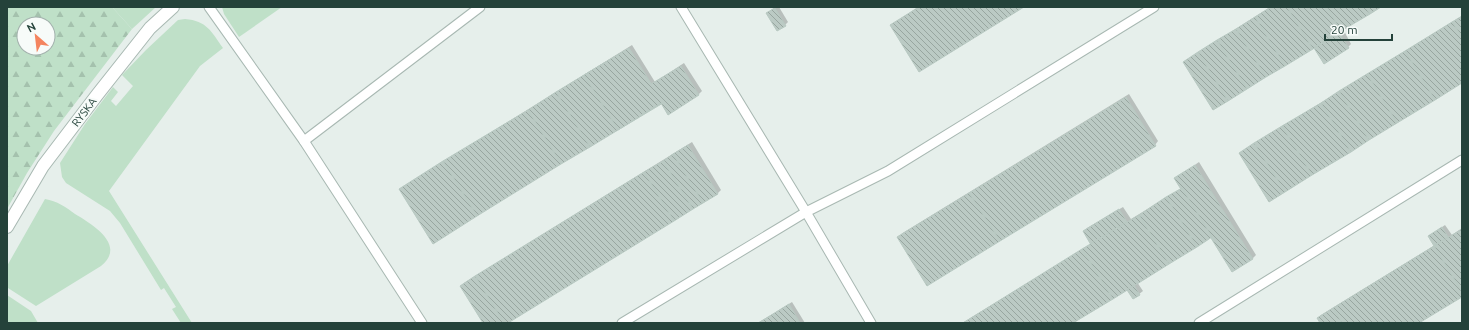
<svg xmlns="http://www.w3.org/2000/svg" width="1469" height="330" viewBox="0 0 1469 330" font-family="Ubuntu,sans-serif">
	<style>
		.grass { fill: #bfe0c8 }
		.forest { fill: url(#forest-firs); fill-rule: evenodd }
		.shadow { fill: #0003 }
		.building { fill: url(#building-back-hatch); stroke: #b8c9c2 }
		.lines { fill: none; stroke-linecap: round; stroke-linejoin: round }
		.lane-casing { stroke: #a8b8b2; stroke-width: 11 }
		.street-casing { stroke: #a8b8b2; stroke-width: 14 }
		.lane { stroke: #fff; stroke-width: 9 }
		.street { stroke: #fff; stroke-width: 12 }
		.labels { text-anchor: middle; stroke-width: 4; stroke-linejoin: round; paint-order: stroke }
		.street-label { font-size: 11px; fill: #24423a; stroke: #f7fbf9 }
	</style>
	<defs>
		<pattern id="forest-firs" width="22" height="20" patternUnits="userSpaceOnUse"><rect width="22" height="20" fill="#bfe0c8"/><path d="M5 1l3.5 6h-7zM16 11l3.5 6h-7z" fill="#a4c1ad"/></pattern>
		<pattern id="building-back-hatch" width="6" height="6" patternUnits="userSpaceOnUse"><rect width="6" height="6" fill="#bbcac4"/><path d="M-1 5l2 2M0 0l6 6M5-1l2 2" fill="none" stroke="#98a6a0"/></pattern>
	</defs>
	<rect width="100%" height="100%" fill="#e6efeb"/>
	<!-- grass -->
	<g class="grass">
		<path d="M112,7H156L132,29Z"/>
		<path d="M222,7H282L239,37L224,14Z"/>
		<path d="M185,19C207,21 211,31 223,48L200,66L109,191L192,323H181L172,309L176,307L164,288L161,290L120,223L110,211L66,183L62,177L60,163L85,124L113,87L118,92L111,101L116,106L133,86L122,75L146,50L178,20Z"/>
		<path d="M45,199C57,201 66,207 75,214C92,224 127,245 101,266L36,306L8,288L7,266Z"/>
		<path d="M7,295L31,311L38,323H7Z"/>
	</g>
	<!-- forest -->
	<path class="forest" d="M7,7H112L132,29L54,131L27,173L7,209ZM24,24H48V48H24Z"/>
	<!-- shadow -->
	<g class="shadow">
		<path d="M775,7H779L788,22L785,25L767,13Z"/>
		<path d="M918,7H1022L891,25Z"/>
		<path d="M1270,7H1379L1343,29L1351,44L1348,47H1314L1184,62Z"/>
		<path d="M1462,16V82L1240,153L1244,150Z"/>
		<path d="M632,45L655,82L684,63L702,91L698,95L662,102L400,189L404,186Z"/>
		<path d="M1129,94L1158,141L1155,145L901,234Z"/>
		<path d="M692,142L721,190L718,193L506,323H484L461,286L464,283Z"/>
		<path d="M1199,162L1256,255L1253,258L1233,270L1212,236L1137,282L1143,291L1134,298L1127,288L1071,323H962L1091,244L1084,232L1087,228L1123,207L1131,219L1182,188L1176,178Z"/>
		<path d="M1445,225L1452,235L1462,228V295L1417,323H1321L1318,318L1321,315L1435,245L1429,236Z"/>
		<path d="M792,302L805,323H758Z"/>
	</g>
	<!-- building -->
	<g class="building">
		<path d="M919,7H1024L919,72L890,25Z"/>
		<path d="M1271,7H1287L1313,49L1285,66L1255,17Z"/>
		<path d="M1287,7H1327L1341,31L1313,49Z"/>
		<path d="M1327,7H1365L1370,14L1341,31Z"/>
		<path d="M1365,7H1381L1370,14Z"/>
		<path d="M775,8L786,26L777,31L766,13Z"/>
		<path d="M1462,16V37L1452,22Z"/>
		<path d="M1255,17L1285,66L1266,77L1236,29Z"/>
		<path d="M1452,22L1462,37V83L1435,100L1405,51Z"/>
		<path d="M1236,29L1266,77L1247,89L1217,40Z"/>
		<path d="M1339,33L1349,48L1324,64L1314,48Z"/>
		<path d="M1217,40L1247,89L1228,101L1198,52Z"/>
		<path d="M629,48L663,103L618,130L584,75Z"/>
		<path d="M629,48L651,84L681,66L699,95L668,115L661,103L618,130L584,75Z"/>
		<path d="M1405,51L1435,100L1397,123L1367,74Z"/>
		<path d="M1198,52L1228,101L1213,110L1183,62Z"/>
		<path d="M1367,74L1397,123L1369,140L1339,91Z"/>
		<path d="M584,75L618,130L590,147L556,92Z"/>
		<path d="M1339,91L1369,140L1351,152L1321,103Z"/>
		<path d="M556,92L590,147L561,164L528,110Z"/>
		<path d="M1126,97L1156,146L1000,241L969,193Z"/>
		<path d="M1321,103L1351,152L1312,175L1282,126Z"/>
		<path d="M528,110L561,164L477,216L443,161Z"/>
		<path d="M1282,126L1312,175L1285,192L1254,143Z"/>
		<path d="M1254,143L1285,192L1269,202L1239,153Z"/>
		<path d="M688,145L718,194L703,203L673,154Z"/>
		<path d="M673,154L703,203L693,209L663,161Z"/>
		<path d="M443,161L477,216L433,244L399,189Z"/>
		<path d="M663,161L693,209L674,221L644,172Z"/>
		<path d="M1195,165L1253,259L1232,272L1174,178Z"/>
		<path d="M644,172L674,221L508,323H504L475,276Z"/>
		<path d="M1182,188L1212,237L1197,247L1166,197Z"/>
		<path d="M969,193L1000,241L927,286L897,237Z"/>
		<path d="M1166,197L1197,247L1169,264L1139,215Z"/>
		<path d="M1119,209L1127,222L1091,245L1083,231Z"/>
		<path d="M1139,215L1169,264L1113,299L1082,249Z"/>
		<path d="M1442,227L1448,237L1434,246L1428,236Z"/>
		<path d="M1462,229V292L1434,246Z"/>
		<path d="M1434,246L1462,292V297L1419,323H1342L1333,308Z"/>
		<path d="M1082,249L1113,299L1073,323H963Z"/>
		<path d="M475,276L504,323H483L460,286Z"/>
		<path d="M1134,285L1140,295L1133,299L1127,290Z"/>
		<path d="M789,304L800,323H779L773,314Z"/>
		<path d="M1333,308L1342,323H1320L1317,318Z"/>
		<path d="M773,314L779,323H758Z"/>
	</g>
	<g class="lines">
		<defs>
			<g id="lane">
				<path d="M209,7L304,141L422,323"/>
				<path d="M681,7L806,212L871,323"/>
				<path d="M304,141L480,7"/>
				<path d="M622,323L806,212L888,171L1154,7"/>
				<path d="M1199,323L1462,160"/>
			</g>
			<path id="street" d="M7,227L43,166L97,95L150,28L173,7"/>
		</defs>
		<!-- lane casing -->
		<use href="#lane" class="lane-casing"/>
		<!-- street casing -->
		<use href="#street" class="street-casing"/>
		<!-- lane -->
		<use href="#lane" class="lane"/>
		<!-- street -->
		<use href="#street" class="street"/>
	</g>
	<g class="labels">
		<!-- street labels -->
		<g class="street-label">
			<text transform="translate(84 112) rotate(-53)" y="4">RYSKA</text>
		</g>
	</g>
	<!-- border -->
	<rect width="1469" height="330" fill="none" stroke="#24423a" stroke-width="16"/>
	<!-- north arrow -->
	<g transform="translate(36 36) rotate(332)"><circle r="19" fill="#f7fbf9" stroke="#a3b1ad"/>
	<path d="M0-3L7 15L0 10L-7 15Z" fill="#f4845f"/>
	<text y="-6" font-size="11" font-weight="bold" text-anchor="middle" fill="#24423a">N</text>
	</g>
	<!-- scale -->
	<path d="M1325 34v6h67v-6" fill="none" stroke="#24423a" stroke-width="2"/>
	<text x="1331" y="34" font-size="12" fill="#24423a" stroke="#f7fbf9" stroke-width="3" paint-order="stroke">20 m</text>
</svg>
